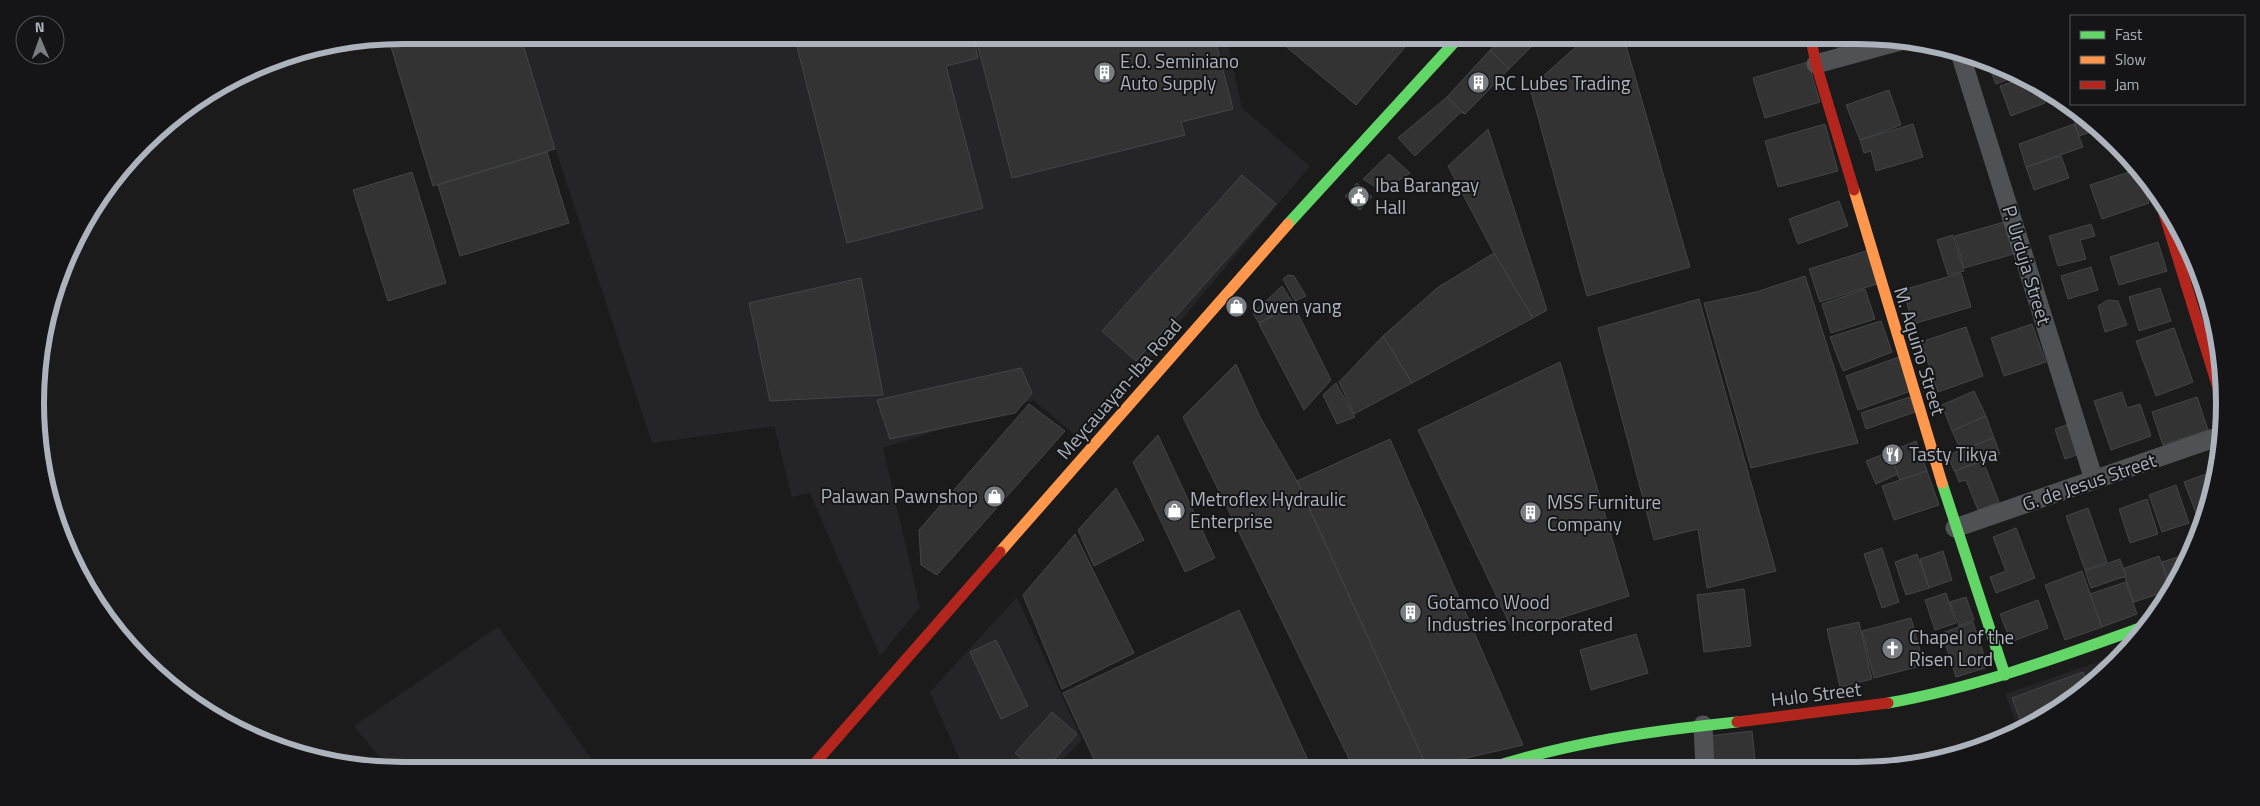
<svg xmlns="http://www.w3.org/2000/svg" width="2260" height="806" viewBox="0 0 2260 806" font-family="'Titillium Web',sans-serif">
	<style>
		.built { fill: #252527 }
		.building { fill: #333; stroke: #434547 }
		.lines { fill: none; stroke-linecap: round; stroke-linejoin: round }
		.street { stroke: #4f5154; stroke-width: 19 }
		.fast { stroke: #63d668; stroke-width: 11 }
		.slow { stroke: #ff974d; stroke-width: 11 }
		.jam { stroke: #b3261e; stroke-width: 11 }
		.labels { text-anchor: middle; stroke-width: 4; stroke-linejoin: round; paint-order: stroke }
		.poi-label { font-size: 19px; fill: #acb3bd; stroke: #151517; text-anchor: start }
		.street-label { font-size: 19px; fill: #acb3bd; stroke: #151517 }
		.rim { fill: none; stroke: #acb3bd; stroke-width: 6 }
	</style>
	<rect width="100%" height="100%" fill="#1b1b1b"/>
	<!-- built -->
	<g class="built">
		<path d="M518,35H1226L1242,108L1310,166L1081,440L1033,400L883,448L920,607L880,656L810,493L792,497L774,426L652,443Z"/>
		<path d="M1017,597L1082,740L1053,770H964L930,692Z"/>
		<path d="M498,627L600,771H403L389,769L354,726Z"/>
		<path d="M2121,654L2100,679L2020,733L2005,694Z"/>
	</g>
	<!-- building -->
	<g class="building">
		<path d="M403,35H520L555,149L433,186L388,37Z"/>
		<path d="M794,35H973L978,58L946,66L983,208L847,243Z"/>
		<path d="M975,35H1214L1233,109L1181,122L1185,135L1012,178Z"/>
		<path d="M1272,35H1407L1411,40L1356,105Z"/>
		<path d="M1507,35H1542V36L1509,69L1490,50Z"/>
		<path d="M1542,35H1560L1551,44Z"/>
		<path d="M1589,35H1623L1690,267L1587,296L1530,88Z"/>
		<path d="M1833,35H1857L1889,39L1840,55Z"/>
		<path d="M1490,50L1509,69L1465,114L1447,97Z"/>
		<path d="M1987,61L2020,73L2022,74L1996,84Z"/>
		<path d="M1808,62L1820,102L1765,118L1753,78Z"/>
		<path d="M2026,77L2040,86L2045,103L2011,116L2000,86Z"/>
		<path d="M1889,90L1901,125L1860,140L1846,105Z"/>
		<path d="M1447,97L1465,114L1461,112L1415,156L1398,138Z"/>
		<path d="M2073,106L2081,111L2100,129L2079,136L2070,107Z"/>
		<path d="M1825,124L1838,171L1778,187L1765,141Z"/>
		<path d="M1913,124L1923,157L1876,171L1871,151L1864,153L1860,140Z"/>
		<path d="M2074,124L2083,147L2026,167L2019,144Z"/>
		<path d="M1488,129L1547,310L1533,318L1494,253L1448,166Z"/>
		<path d="M547,152L569,223L460,256L438,185Z"/>
		<path d="M1389,154L1410,173L1382,191L1363,179Z"/>
		<path d="M2061,156L2069,178L2034,190L2026,167Z"/>
		<path d="M2138,169L2149,203L2102,219L2090,185Z"/>
		<path d="M412,172L446,283L388,301L353,190Z"/>
		<path d="M1242,175L1276,204L1136,361L1102,331Z"/>
		<path d="M1357,183L1372,197L1360,210L1345,196Z"/>
		<path d="M1839,201L1848,226L1798,244L1789,219Z"/>
		<path d="M2008,221L2017,253L1964,268L1955,236Z"/>
		<path d="M2091,224L2095,236L2080,240L2086,259L2058,266L2049,236Z"/>
		<path d="M1953,235L1964,271L1948,275L1937,240Z"/>
		<path d="M2158,242L2167,271L2119,285L2110,257Z"/>
		<path d="M1869,250L1880,283L1820,302L1809,269Z"/>
		<path d="M1494,253L1533,318L1412,383L1383,336L1437,288Z"/>
		<path d="M2091,267L2098,290L2068,299L2061,276Z"/>
		<path d="M1961,273L1971,307L1913,324L1903,290Z"/>
		<path d="M1288,275L1294,276L1306,296L1295,301L1283,279Z"/>
		<path d="M1805,276L1858,443L1751,468L1704,303L1756,292Z"/>
		<path d="M861,278L883,395L770,401L749,303Z"/>
		<path d="M1282,286L1293,303L1259,323L1253,313Z"/>
		<path d="M2160,288L2171,321L2139,331L2129,297Z"/>
		<path d="M1865,289L1875,319L1831,333L1822,304Z"/>
		<path d="M1699,299L1776,571L1707,588L1698,529L1654,540L1598,328Z"/>
		<path d="M2108,300L2118,301L2127,325L2105,332L2098,306Z"/>
		<path d="M1293,304L1331,380L1304,410L1259,324Z"/>
		<path d="M1881,321L1892,352L1843,371L1830,337Z"/>
		<path d="M2032,324L2046,362L2004,376L1991,338Z"/>
		<path d="M1966,327L1983,376L1938,392L1921,342Z"/>
		<path d="M2174,328L2193,382L2156,396L2136,341Z"/>
		<path d="M1383,336L1412,383L1354,414L1339,382Z"/>
		<path d="M1899,357L1911,391L1858,410L1846,376Z"/>
		<path d="M1560,362L1629,596L1514,633L1418,430Z"/>
		<path d="M1236,364L1260,417L1297,481L1427,767L1354,769L1183,417Z"/>
		<path d="M1021,368L1032,393L1015,413L890,439L877,400Z"/>
		<path d="M1336,383L1355,417L1337,424L1323,395Z"/>
		<path d="M1974,391L1986,416L1952,431L1942,405Z"/>
		<path d="M2122,392L2127,408L2140,404L2151,436L2111,450L2094,401Z"/>
		<path d="M1910,397L1915,412L1866,429L1861,413Z"/>
		<path d="M2197,397L2208,430L2163,445L2152,412Z"/>
		<path d="M1029,404L1065,431L937,575L921,565L919,530Z"/>
		<path d="M1986,416L1994,438L1961,450L1952,431Z"/>
		<path d="M2075,422L2085,452L2065,459L2055,429Z"/>
		<path d="M1158,435L1215,558L1185,572L1133,462Z"/>
		<path d="M1994,438L2000,454L1954,471L1948,455Z"/>
		<path d="M1390,439L1523,745L1427,767L1297,481Z"/>
		<path d="M1916,441L1927,471L1900,481L1889,452Z"/>
		<path d="M1889,452L1898,474L1876,484L1866,461Z"/>
		<path d="M1983,461L1999,502L1978,510L1966,480L1959,482L1955,471Z"/>
		<path d="M1927,471L1939,505L1894,520L1882,486Z"/>
		<path d="M2206,474L2213,498L2208,509L2196,513L2184,482Z"/>
		<path d="M2176,485L2189,523L2162,532L2149,495Z"/>
		<path d="M1116,488L1144,540L1094,566L1078,530Z"/>
		<path d="M2147,499L2158,534L2130,543L2119,509Z"/>
		<path d="M2088,508L2107,562L2085,570L2066,516Z"/>
		<path d="M2016,528L2035,578L1996,593L1990,577L2006,571L1993,537Z"/>
		<path d="M1075,534L1134,653L1062,689L1023,595Z"/>
		<path d="M1882,548L1899,602L1882,608L1864,554Z"/>
		<path d="M1943,551L1952,580L1929,588L1920,559Z"/>
		<path d="M2190,553L2176,587L2172,592L2162,562Z"/>
		<path d="M1917,554L1929,588L1906,595L1895,562Z"/>
		<path d="M2159,556L2171,590L2134,602L2122,569Z"/>
		<path d="M2120,559L2126,576L2091,588L2085,571Z"/>
		<path d="M2082,571L2102,627L2065,640L2045,585Z"/>
		<path d="M2126,582L2137,614L2102,627L2090,594Z"/>
		<path d="M1744,589L1751,646L1704,652L1697,595Z"/>
		<path d="M1946,593L1956,623L1935,630L1925,600Z"/>
		<path d="M1966,597L1974,620L1959,626L1950,602Z"/>
		<path d="M2038,600L2048,628L2011,642L2000,614Z"/>
		<path d="M1239,610L1312,769L1099,770L1063,693Z"/>
		<path d="M1911,618L1924,665L1874,678L1862,631Z"/>
		<path d="M1859,622L1872,679L1840,687L1827,629Z"/>
		<path d="M1973,622L1988,667L1956,677L1942,633Z"/>
		<path d="M1636,634L1648,673L1591,690L1580,650Z"/>
		<path d="M996,640L1028,706L1001,719L970,652Z"/>
		<path d="M2083,672L2089,687L2024,730L2012,698Z"/>
		<path d="M1052,712L1077,734L1045,770H1035L1015,753Z"/>
		<path d="M1752,731L1755,760L1711,764L1708,736Z"/>
	</g>
	<g class="lines">
		<!-- street -->
		<g class="street">
			<path d="M1959,50L2094,480"/>
			<path d="M1816,64L1900,41"/>
			<path d="M1955,528L2223,435"/>
			<path d="M1703,725L1705,768"/>
		</g>
		<!-- fast -->
		<g class="fast">
			<path d="M1288,224L1461,35"/>
			<path d="M1942,483L2005,675"/>
			<path d="M1888,703C1977,687 2059,657 2143,627"/>
			<path d="M1487,769C1571,742 1650,731 1737,722"/>
		</g>
		<!-- slow -->
		<g class="slow">
			<path d="M1854,190L1942,483"/>
			<path d="M1000,552L1288,224"/>
		</g>
		<!-- jam -->
		<g class="jam">
			<path d="M1810,35L1816,64L1854,190"/>
			<path d="M2158,194L2224,407"/>
			<path d="M1737,722L1888,703"/>
			<path d="M809,770L1000,552"/>
		</g>
	</g>
	<!-- icons -->
	<defs>
		<symbol id="building-disc" viewBox="-11 -11 22 22"><circle r="9.5" fill="#797e84" stroke="#151517"/><path d="M-4-6H4V6H1V3H-1V6H-4ZM-2.5-4.3h1.7v1.8h-1.7ZM.8-4.3h1.7v1.8H.8ZM-2.5-1h1.7V.8h-1.7ZM.8-1h1.7V.8H.8Z" fill="#fff"/></symbol>
		<symbol id="civic-disc" viewBox="-11 -11 22 22"><circle r="9.5" fill="#797e84" stroke="#151517"/><path d="M-.6-6.5H3V-4.5H.6V-3L4-1V1h2V6H-6V1h2V-1L-.6-3ZM-1.2 2.5V6h2.4V2.5Z" fill="#fff"/></symbol>
		<symbol id="shop-disc" viewBox="-11 -11 22 22"><circle r="9.5" fill="#797e84" stroke="#151517"/><path d="M-5-2.5h2.3a2.7 3.5 0 0 1 5.4 0H5L5.5 6h-11ZM-1.5-2.5h3a1.5 2.3 0 0 0-3 0Z" fill="#fff"/></symbol>
		<symbol id="restaurant-disc" viewBox="-11 -11 22 22"><circle r="9.5" fill="#797e84" stroke="#151517"/><path d="M-5-6h1v4h1v-4h1v4h1v-4h1v5L-1.5 .5V6h-2V.5L-5-1ZM5-6V6H3V1.5H1.5Q1.5-4 5-6Z" fill="#fff"/></symbol>
		<symbol id="church-disc" viewBox="-11 -11 22 22"><circle r="9.5" fill="#797e84" stroke="#151517"/><path d="M-1.2-6h2.4v3.5h3.3v2.4h-3.3V6h-2.4V-.1h-3.3v-2.4h3.3Z" fill="#fff"/></symbol>
	</defs>
	<g fill-rule="evenodd">
		<use href="#building-disc" x="1092" y="60" width="25" height="25"/>
		<use href="#building-disc" x="1466" y="70" width="25" height="25"/>
		<use href="#civic-disc" x="1346" y="184" width="25" height="25"/>
		<use href="#shop-disc" x="1224" y="294" width="25" height="25"/>
		<use href="#restaurant-disc" x="1880" y="442" width="25" height="25"/>
		<use href="#shop-disc" x="982" y="484" width="25" height="25"/>
		<use href="#shop-disc" x="1162" y="498" width="25" height="25"/>
		<use href="#building-disc" x="1518" y="500" width="25" height="25"/>
		<use href="#building-disc" x="1398" y="600" width="25" height="25"/>
		<use href="#church-disc" x="1880" y="636" width="25" height="25"/>
	</g>
	<g class="labels">
		<!-- poi labels -->
		<g class="poi-label">
			<text x="1120" y="68">E.O. Seminiano<tspan x="1120" dy="22">Auto Supply</tspan></text>
			<text x="1494" y="90">RC Lubes Trading</text>
			<text x="1375" y="192">Iba Barangay<tspan x="1375" dy="22">Hall</tspan></text>
			<text x="1252" y="313">Owen yang</text>
			<text x="1909" y="461">Tasty Tikya</text>
			<text x="978" y="503" text-anchor="end">Palawan Pawnshop</text>
			<text x="1190" y="506">Metroflex Hydraulic<tspan x="1190" dy="22">Enterprise</tspan></text>
			<text x="1547" y="509">MSS Furniture<tspan x="1547" dy="22">Company</tspan></text>
			<text x="1427" y="609">Gotamco Wood<tspan x="1427" dy="22">Industries Incorporated</tspan></text>
			<text x="1909" y="644">Chapel of the<tspan x="1909" dy="22">Risen Lord</tspan></text>
		</g>
		<!-- street labels -->
		<g class="street-label">
			<text transform="translate(2027 265) rotate(73)" y="7">P. Urduja Street</text>
			<text transform="translate(1920 351) rotate(73)" y="7">M. Aquino Street</text>
			<text transform="translate(1119 389) rotate(-49)" y="7">Meycauayan-Iba Road</text>
			<text transform="translate(2089 482) rotate(-19)" y="7">G. de Jesus Street</text>
			<text transform="translate(1816 694) rotate(-7)" y="7">Hulo Street</text>
		</g>
	</g>
	<!-- crop -->
	<path d="M0 0H2260V806H0ZM403 44H1857A359 359 0 0 1 2216 403V403A359 359 0 0 1 1857 762H403A359 359 0 0 1 44 403V403A359 359 0 0 1 403 44Z" fill="#151517" fill-rule="evenodd"/>
	<path class="rim" d="M403 44H1857A359 359 0 0 1 2216 403V403A359 359 0 0 1 1857 762H403A359 359 0 0 1 44 403V403A359 359 0 0 1 403 44Z"/>
	<!-- legend -->
	<rect x="2070" y="15" width="175" height="90" fill="#151517" stroke="#515459"/>
	<rect x="2080" y="31" width="25" height="8" fill="#63d668" stroke="#515459"/>
	<text x="2115" y="40" font-size="15" fill="#acb3bd">Fast</text>
	<rect x="2080" y="56" width="25" height="8" fill="#ff974d" stroke="#515459"/>
	<text x="2115" y="65" font-size="15" fill="#acb3bd">Slow</text>
	<rect x="2080" y="81" width="25" height="8" fill="#b3261e" stroke="#515459"/>
	<text x="2115" y="90" font-size="15" fill="#acb3bd">Jam</text>
	<!-- north arrow -->
	<g transform="translate(40 40) rotate(358)"><circle r="24" fill="#151517" stroke="#515459"/>
	<path d="M0-4L9 19L0 12L-9 19Z" fill="#797e84"/>
	<text y="-8" font-size="14" font-weight="bold" text-anchor="middle" fill="#acb3bd">N</text>
	</g>
</svg>
